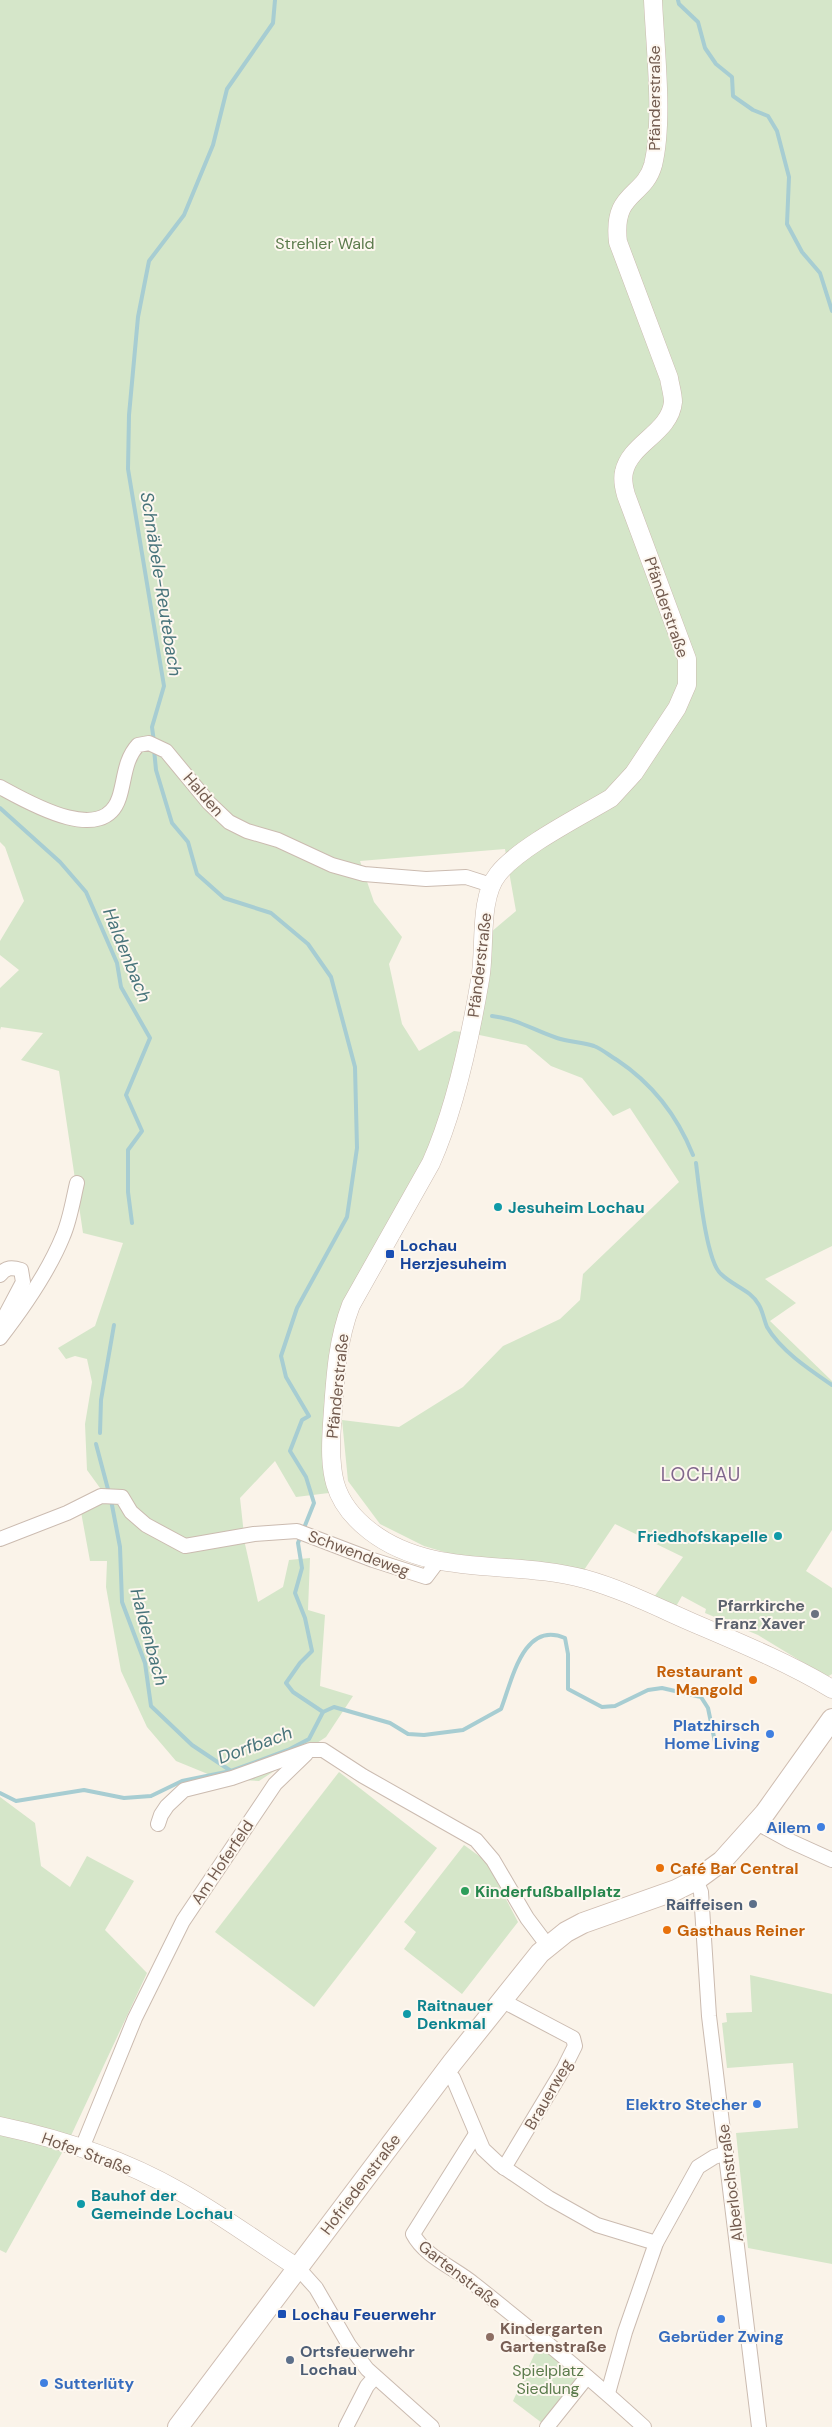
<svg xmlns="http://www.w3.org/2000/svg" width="832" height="2427" viewBox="0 0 832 2427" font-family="'DM Sans',sans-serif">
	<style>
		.green { fill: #d5e6c9; fill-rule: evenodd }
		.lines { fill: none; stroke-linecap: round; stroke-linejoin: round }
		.stream { stroke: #a7cdd2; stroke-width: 4 }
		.minor-casing { stroke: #cbbbb0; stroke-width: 16 }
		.tertiary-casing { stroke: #cbbbb0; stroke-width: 19 }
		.secondary-casing { stroke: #cfbdb1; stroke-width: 22 }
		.minor { stroke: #fff; stroke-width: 14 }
		.tertiary { stroke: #fff; stroke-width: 18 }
		.secondary { stroke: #fff; stroke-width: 20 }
		.culture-dot { fill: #0f9aa8; stroke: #fdf7ef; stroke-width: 2 }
		.transit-dot { fill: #1a4fb4; stroke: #fdf7ef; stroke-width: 2 }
		.worship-dot { fill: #6b7280; stroke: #fdf7ef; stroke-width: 2 }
		.food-dot { fill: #e8710a; stroke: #fdf7ef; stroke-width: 2 }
		.shop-dot { fill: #3f7fe0; stroke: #fdf7ef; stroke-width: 2 }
		.leisure-dot { fill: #2e9e5b; stroke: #fdf7ef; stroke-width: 2 }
		.service-dot { fill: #5c6f8a; stroke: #fdf7ef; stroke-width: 2 }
		.education-dot { fill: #8d6e63; stroke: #fdf7ef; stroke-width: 2 }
		.labels { text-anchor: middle; stroke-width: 4; stroke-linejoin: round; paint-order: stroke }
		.street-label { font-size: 16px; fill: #725b4f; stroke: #fdf7ef }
		.park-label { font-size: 16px; fill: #5b7b4c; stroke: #fdf7ef }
		.culture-label { font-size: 16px; font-weight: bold; fill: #0d838f; stroke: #fdf7ef; text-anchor: start }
		.transit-label { font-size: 16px; font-weight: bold; fill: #164399; stroke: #fdf7ef; text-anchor: start }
		.worship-label { font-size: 16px; font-weight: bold; fill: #5b616d; stroke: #fdf7ef; text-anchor: end }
		.food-label { font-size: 16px; font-weight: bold; fill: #c56008; stroke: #fdf7ef; text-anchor: start }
		.shop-label { font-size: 16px; font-weight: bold; fill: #366cbe; stroke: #fdf7ef; text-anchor: end }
		.leisure-label { font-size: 16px; font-weight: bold; fill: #27864d; stroke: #fdf7ef; text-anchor: start }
		.service-label { font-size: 16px; font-weight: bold; fill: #4e5e75; stroke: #fdf7ef; text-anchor: end }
		.education-label { font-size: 16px; font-weight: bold; fill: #785e54; stroke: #fdf7ef; text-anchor: start }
		.water-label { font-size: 18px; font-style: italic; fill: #48747b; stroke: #fdf7ef }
		.quarter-label { font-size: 19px; letter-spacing: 1px; fill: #80678d; stroke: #fdf7ef }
	</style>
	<rect width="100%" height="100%" fill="#faf3e9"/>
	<!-- green -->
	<g class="green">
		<path d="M0,0H832V1246L765,1279L796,1303L770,1321L832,1381V1530L806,1571L832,1588V1674L827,1677L758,1635L705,1613L706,1609L682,1596L675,1608L654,1597L683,1557L615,1524L584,1570L451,1554L424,1546L380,1524L348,1481L342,1420L399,1427L463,1387L503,1346L560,1319L580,1300L583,1274L679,1182L630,1108L613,1116L582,1078L551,1066L526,1045L470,1033L441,1140L343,1327L337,1492L296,1497L275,1461L240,1498L245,1544L258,1602L283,1587L289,1560L310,1558L308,1610L325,1615L320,1686L353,1696L326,1737L259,1781L220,1779L176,1761L147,1727L121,1671L106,1587L107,1561H90L81,1512L108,1499L87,1470L85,1424L92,1382L87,1359L75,1356L66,1359L58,1348L95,1326L123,1243L83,1233L59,1071L21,1060L43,1033L1,1027L0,1030V988L19,970L0,955V941L24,901L5,847L0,842ZM505,849L516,911L484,938L470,1033L454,1031L419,1051L402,1024L389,964L402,937L374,902L360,861Z"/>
		<path d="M339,1772L437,1848L314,2007L215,1932Z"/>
		<path d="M0,1797L35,1823L41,1866L70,1887L87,1856L134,1881L105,1930L147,1973L68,2142L6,2253L0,2250Z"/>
		<path d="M464,1845L486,1861L518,1922L462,1994L404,1949L416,1932L404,1922Z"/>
		<path d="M750,1975L832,1994V2264L748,2248L736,2133L798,2128L793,2063L727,2068L722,2023L727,2022L726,2013L752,2012Z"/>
		<path d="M540,2342L576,2373L577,2381L542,2423L513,2401Z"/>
	</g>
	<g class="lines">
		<!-- stream -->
		<g class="stream">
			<path d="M678,0L679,4L698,22L705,48L716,64L732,77L733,96L753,110L768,116L777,131L789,177L787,224L802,252L820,273L832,311"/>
			<path d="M154,742L152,727L164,686L128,469L129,415L138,317L149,261L184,215L213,145L227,89L273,23L275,0"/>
			<path d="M154,749L156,770L172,823L188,842L197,874L224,898L271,913L308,944L331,977L355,1067L357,1148L347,1217L297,1308L281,1356L286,1377L309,1416L302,1420L290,1451L306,1477L314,1503L298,1543L302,1568L295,1593L305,1618L312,1651L300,1663L286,1683L293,1692L323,1712"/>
			<path d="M0,808L60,862L86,892L117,963L121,987L150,1038L126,1095L142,1131L128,1150V1192L132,1223"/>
			<path d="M492,1016C518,1019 533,1030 557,1038C569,1042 582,1042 594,1046C602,1049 610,1056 617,1060C653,1084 677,1115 693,1155"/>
			<path d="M696,1163C699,1186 706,1261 721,1274C733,1286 751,1290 759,1305C763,1312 764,1320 767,1327C781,1351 810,1370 832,1385"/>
			<path d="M100,1433L101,1400L114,1325"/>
			<path d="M96,1444L109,1493"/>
			<path d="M111,1500L120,1547L122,1602L145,1663L151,1706L192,1745L231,1771"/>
			<path d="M0,1793L16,1801L84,1790L124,1798L151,1796L182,1781L231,1771L288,1750L309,1739L323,1712L334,1707L390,1723L408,1734L424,1735L463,1730L501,1709C512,1681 523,1620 565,1638L568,1654V1689L602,1707L615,1706L648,1690L662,1688L701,1697L708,1708L716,1747"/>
		</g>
		<defs>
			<g id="minor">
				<path d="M0,787C26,801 103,847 119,798C125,780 124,760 138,745L149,743L166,751L209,803L229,822L247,831L278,840L332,865L364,874L426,879L466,877L491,885"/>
				<path d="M0,1275C6,1267 12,1267 21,1270L23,1282L4,1318L0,1333"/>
				<path d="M0,1338C24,1307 48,1273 63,1236C70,1220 73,1200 77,1183"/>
				<path d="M0,1539L67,1513L101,1496L122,1497L131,1512L146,1525L185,1546L254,1534L297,1531L373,1560L426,1577L438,1561"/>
				<path d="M757,1823L790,1841L832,1860"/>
				<path d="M158,1824L161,1815L167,1806L184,1790L232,1778L310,1750H323L363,1776L476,1840L493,1860L527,1918L548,1946"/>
				<path d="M696,1880L701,1892L709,2016L759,2427"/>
				<path d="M501,2000L573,2038L575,2046L564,2068L504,2168"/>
				<path d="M445,2072L453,2078L483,2149L499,2164L549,2198L597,2225L656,2243"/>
				<path d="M476,2134L413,2234C425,2257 455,2268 474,2284C532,2330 590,2377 644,2427"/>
				<path d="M82,2148L135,2018L183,1921L275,1784L306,1754"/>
				<path d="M298,2268L316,2288L349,2345L367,2369L432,2427"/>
				<path d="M608,2393L625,2332L656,2243L698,2167L714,2157L726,2153"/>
				<path d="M346,2427L367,2386L375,2377"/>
				<path d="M547,2427L587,2377"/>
			</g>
			<g id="tertiary">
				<path d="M653,0C655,48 664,120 653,165C644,198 612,191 618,242L669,378C670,385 673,394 673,402C670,433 630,443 624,472C622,480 624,488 626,495L687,659V685L677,708L634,773L611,798C581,816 519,847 498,874C478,899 486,949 480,980C470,1039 455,1109 431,1163L351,1305C336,1344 335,1383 332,1424C329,1471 331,1501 370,1531C432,1579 513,1559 585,1579C621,1589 655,1606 689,1621C738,1642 787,1662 832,1689"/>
				<path d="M0,2126C62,2139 123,2159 179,2191C220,2214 258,2242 298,2268"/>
			</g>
			<path id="secondary" d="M178,2427L452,2063L540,1953L566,1932L583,1923L676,1890L696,1880L722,1861L765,1813L832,1719"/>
		</defs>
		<!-- minor casing -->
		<use href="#minor" class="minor-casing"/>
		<!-- tertiary casing -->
		<use href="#tertiary" class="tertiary-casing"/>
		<!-- secondary casing -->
		<use href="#secondary" class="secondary-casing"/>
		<!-- minor -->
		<use href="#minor" class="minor"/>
		<!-- tertiary -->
		<use href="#tertiary" class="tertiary"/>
		<!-- secondary -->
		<use href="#secondary" class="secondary"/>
	</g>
	<!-- markers -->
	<g class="culture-dot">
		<circle cx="498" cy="1207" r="5"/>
		<circle cx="778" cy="1536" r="5"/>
		<circle cx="407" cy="2014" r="5"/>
		<circle cx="81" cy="2204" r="5"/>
	</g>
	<g class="transit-dot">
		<rect x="385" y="1249" width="10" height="10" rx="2.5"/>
		<rect x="277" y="2309" width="10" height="10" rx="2.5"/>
	</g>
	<circle class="worship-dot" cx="815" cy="1614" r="5"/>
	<g class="food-dot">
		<circle cx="753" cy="1680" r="5"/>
		<circle cx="660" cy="1868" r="5"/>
		<circle cx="667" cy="1930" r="5"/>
	</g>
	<g class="shop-dot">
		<circle cx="770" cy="1734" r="5"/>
		<circle cx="821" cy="1827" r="5"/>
		<circle cx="757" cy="2104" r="5"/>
		<circle cx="721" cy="2319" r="5"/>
		<circle cx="44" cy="2383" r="5"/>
	</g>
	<circle class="leisure-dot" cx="465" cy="1891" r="5"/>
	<g class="service-dot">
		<circle cx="753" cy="1904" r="5"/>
		<circle cx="290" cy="2360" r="5"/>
	</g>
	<circle class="education-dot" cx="490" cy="2337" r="5"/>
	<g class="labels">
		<!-- street labels -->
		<g class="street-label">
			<text transform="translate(654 98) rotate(-90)" y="6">Pfänderstraße</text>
			<text transform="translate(667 607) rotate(71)" y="6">Pfänderstraße</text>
			<text transform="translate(204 794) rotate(49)" y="6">Halden</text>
			<text transform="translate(479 965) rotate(-83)" y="6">Pfänderstraße</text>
			<text transform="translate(337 1386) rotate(-84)" y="6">Pfänderstraße</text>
			<text transform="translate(359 1553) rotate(20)" y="6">Schwendeweg</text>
			<text transform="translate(222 1862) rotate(-56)" y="6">Am Hoferfeld</text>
			<text transform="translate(548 2094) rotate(-60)" y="6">Brauerweg</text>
			<text transform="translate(87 2153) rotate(20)" y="6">Hofer Straße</text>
			<text transform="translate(730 2183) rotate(-97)" y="6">Alberlochstraße</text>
			<text transform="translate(360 2184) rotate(-53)" y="6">Hofriedenstraße</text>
			<text transform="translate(460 2274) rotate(38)" y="6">Gartenstraße</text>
		</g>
		<!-- park labels -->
		<g class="park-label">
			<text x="325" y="249">Strehler Wald</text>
			<text x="548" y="2376">Spielplatz<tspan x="548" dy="18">Siedlung</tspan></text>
		</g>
		<!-- culture labels -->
		<g class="culture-label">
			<text x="508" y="1213">Jesuheim Lochau</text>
			<text x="768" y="1542" text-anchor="end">Friedhofskapelle</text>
			<text x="417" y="2011">Raitnauer<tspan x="417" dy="18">Denkmal</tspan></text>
			<text x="91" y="2201">Bauhof der<tspan x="91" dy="18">Gemeinde Lochau</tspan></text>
		</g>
		<!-- transit labels -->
		<g class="transit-label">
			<text x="400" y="1251">Lochau<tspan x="400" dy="18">Herzjesuheim</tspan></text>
			<text x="292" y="2320">Lochau Feuerwehr</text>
		</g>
		<!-- worship labels -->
		<g class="worship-label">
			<text x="805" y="1611">Pfarrkirche<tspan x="805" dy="18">Franz Xaver</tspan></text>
		</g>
		<!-- food labels -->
		<g class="food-label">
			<text x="743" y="1677" text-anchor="end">Restaurant<tspan x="743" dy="18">Mangold</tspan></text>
			<text x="670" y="1874">Café Bar Central</text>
			<text x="677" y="1936">Gasthaus Reiner</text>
		</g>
		<!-- shop labels -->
		<g class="shop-label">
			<text x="760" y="1731">Platzhirsch<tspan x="760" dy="18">Home Living</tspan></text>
			<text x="811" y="1833">Ailem</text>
			<text x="747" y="2110">Elektro Stecher</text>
			<text x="721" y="2342" text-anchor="middle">Gebrüder Zwing</text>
			<text x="54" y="2389" text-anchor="start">Sutterlüty</text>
		</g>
		<!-- leisure labels -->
		<g class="leisure-label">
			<text x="475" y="1897">Kinderfußballplatz</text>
		</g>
		<!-- service labels -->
		<g class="service-label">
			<text x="743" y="1910">Raiffeisen</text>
			<text x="300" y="2357" text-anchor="start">Ortsfeuerwehr<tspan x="300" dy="18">Lochau</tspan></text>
		</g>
		<!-- education labels -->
		<g class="education-label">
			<text x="500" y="2334">Kindergarten<tspan x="500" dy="18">Gartenstraße</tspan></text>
		</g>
		<!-- water labels -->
		<g class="water-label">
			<text transform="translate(161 584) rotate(81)" y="6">Schnäbele-Reutebach</text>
			<text transform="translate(127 955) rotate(68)" y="6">Haldenbach</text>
			<text transform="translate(149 1637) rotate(75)" y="6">Haldenbach</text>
			<text transform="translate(255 1745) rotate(-20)" y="6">Dorfbach</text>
		</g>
		<!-- quarter labels -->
		<g class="quarter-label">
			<text x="701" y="1481">LOCHAU</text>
		</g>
	</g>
</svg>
